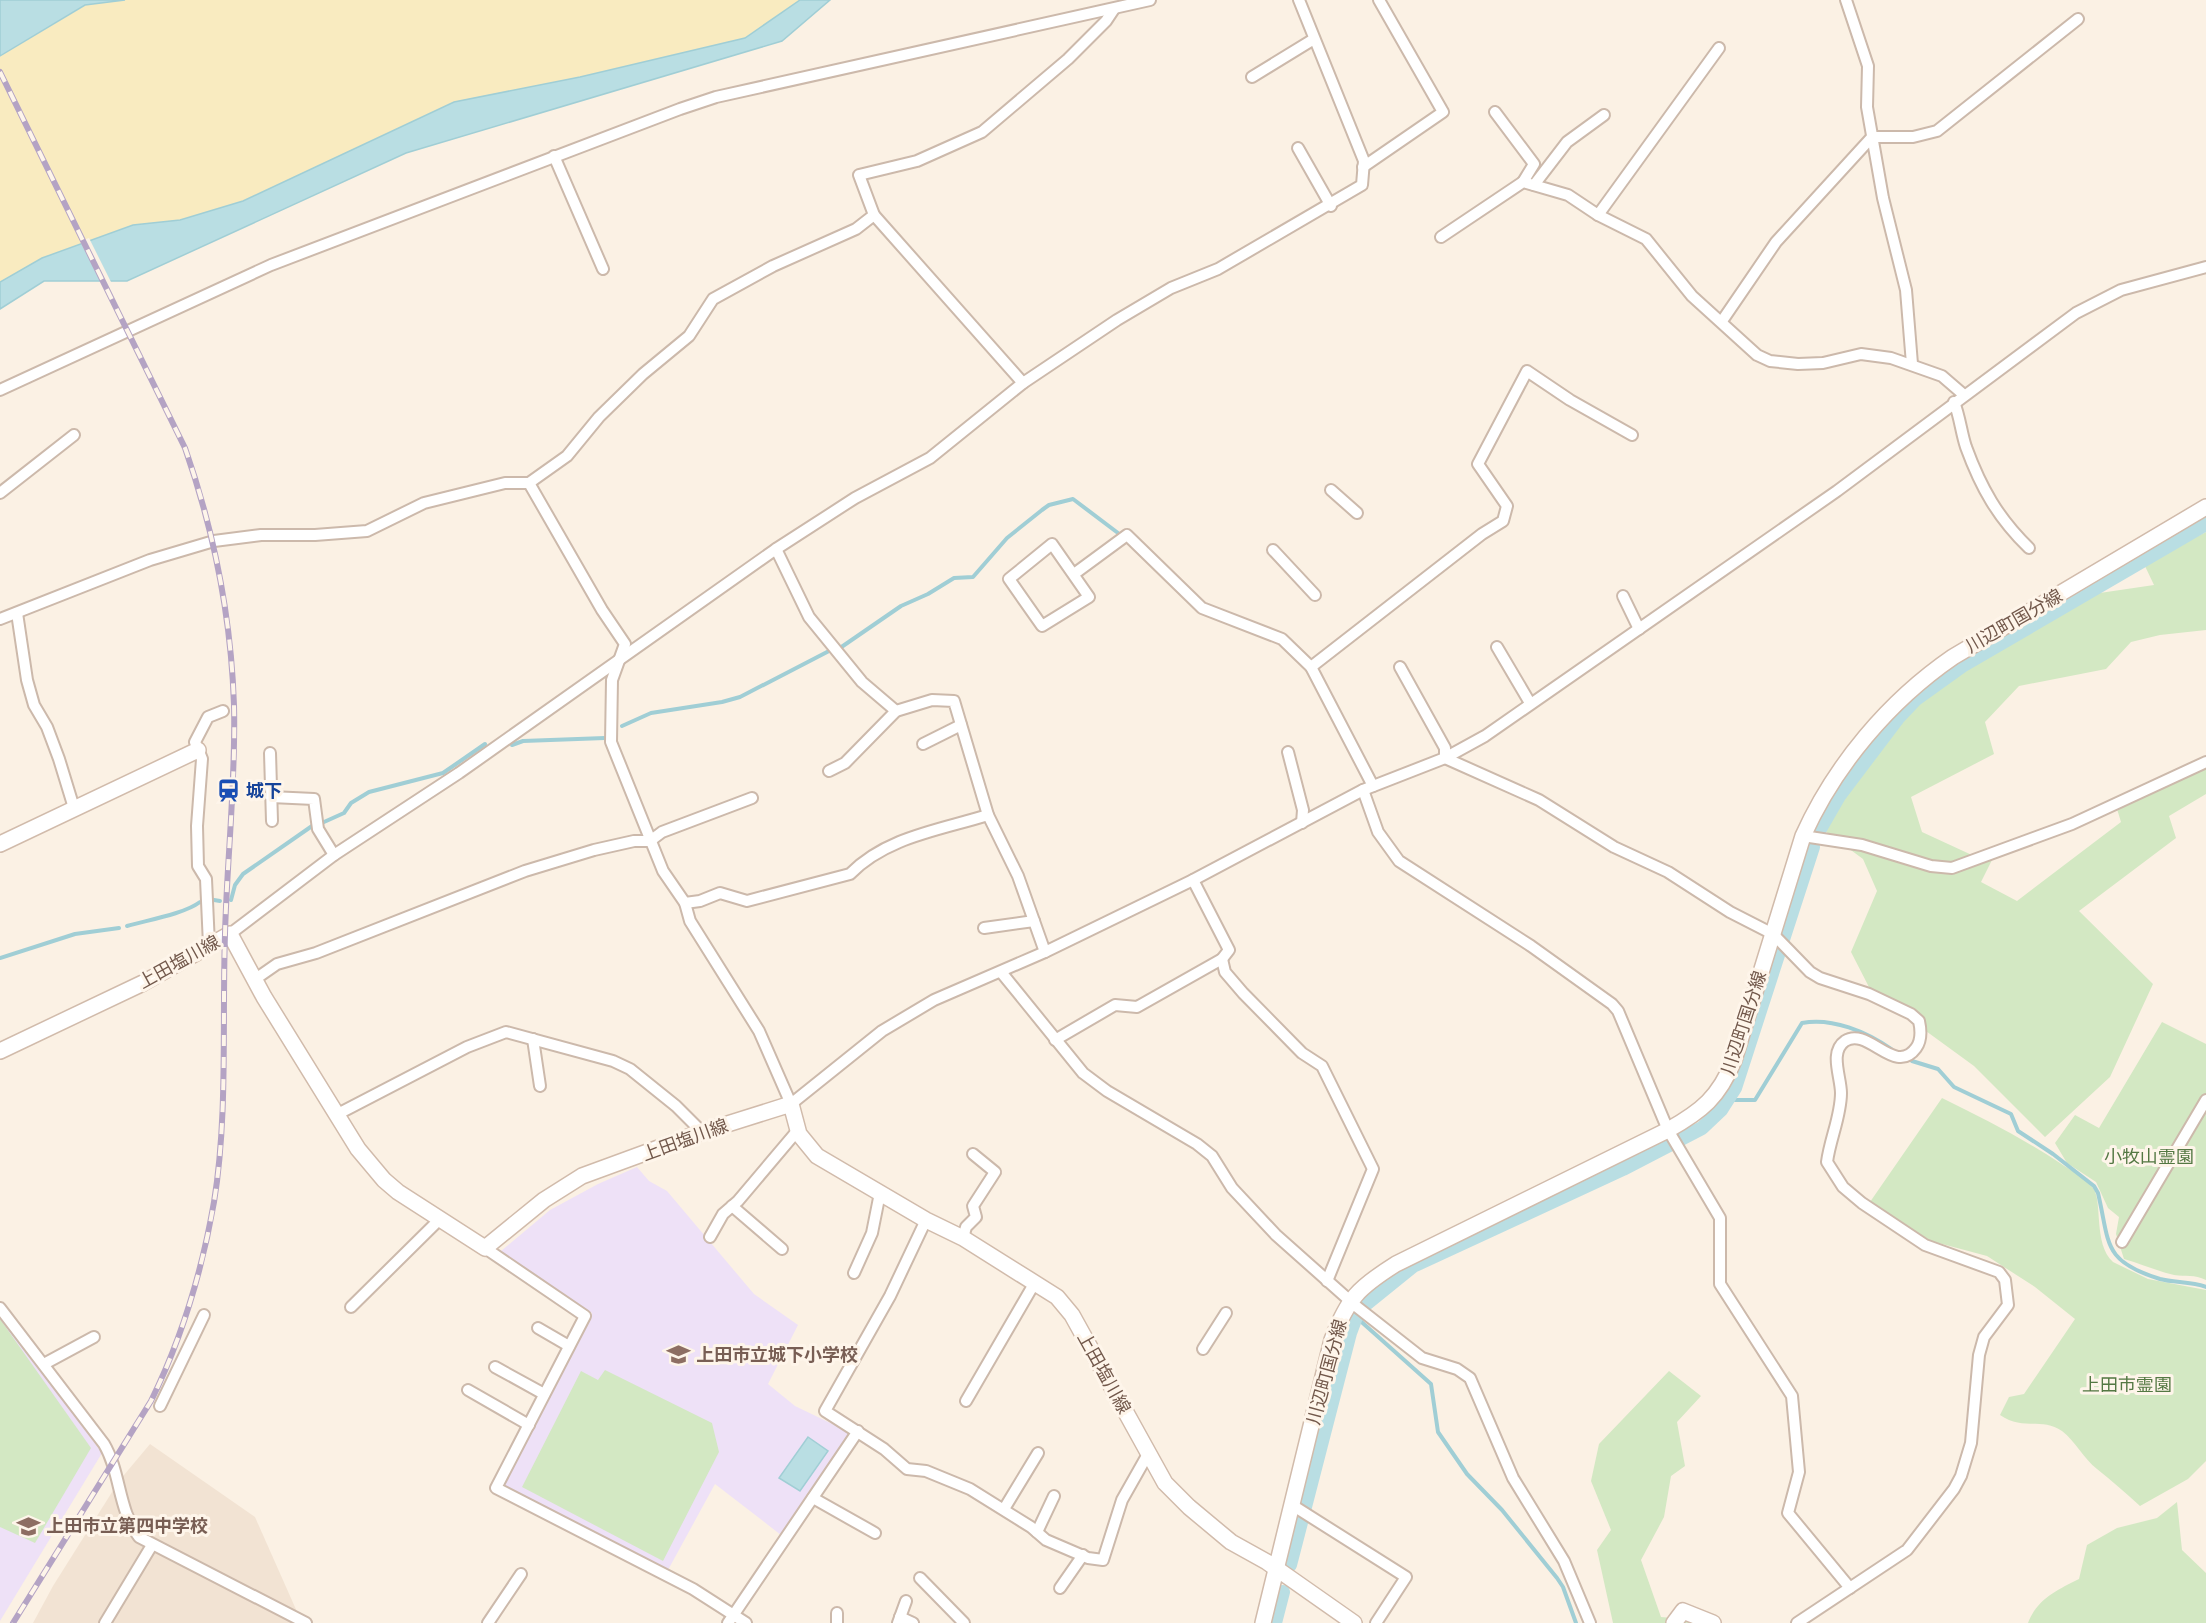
<svg xmlns="http://www.w3.org/2000/svg" width="2206" height="1623" viewBox="0 0 2206 1623" font-family="Inter,'Noto Sans JP',sans-serif">
	<style>
		.residential { fill: #f2e3d3 }
		.education { fill: #eee1f7 }
		.green { fill: #d3e8c3 }
		.sand { fill: #f9ebc0 }
		.water { fill: #b9dee3; stroke: #a0ced5; stroke-width: 1.5 }
		.pier { fill: #fbf1e4 }
		.lines { fill: none; stroke-linecap: round; stroke-linejoin: round }
		.stream { stroke: #a0ced5; stroke-width: 4 }
		.canal { stroke: #b9dee3; stroke-width: 14 }
		.street-casing { stroke: #ccb9ab; stroke-width: 14 }
		.secondary-casing { stroke: #d1bbab; stroke-width: 18 }
		.street { stroke: #fff; stroke-width: 10 }
		.secondary { stroke: #fff; stroke-width: 15 }
		.rail-casing { stroke: #b4a3c4; stroke-width: 6 }
		.rail { stroke: #fef5ea; stroke-width: 4; stroke-dasharray: 11; stroke-linecap: butt }
		.labels { text-anchor: middle; stroke-width: 6; stroke-linejoin: round; paint-order: stroke }
		.street-label { font-size: 18px; fill: #72584b; stroke: #fef5ea }
		.transit-label { font-size: 18px; font-weight: bold; fill: #164399; stroke: #fef5ea; text-anchor: start }
		.park-label { font-size: 18px; fill: #547843; stroke: #fef5ea }
		.education-label { font-size: 18px; font-weight: bold; fill: #785e54; stroke: #fef5ea; text-anchor: start }
	</style>
	<rect width="100%" height="100%" fill="#fbf1e4"/>
	<!-- residential -->
	<path class="residential" d="M150,1444L255,1517L302,1623H33L53,1586L119,1481Z"/>
	<!-- education -->
	<g class="education">
		<path d="M637,1167L649,1181L667,1191L754,1294L798,1325L768,1384L795,1406L851,1433L781,1535L715,1484L668,1570L502,1485L590,1321L592,1313L501,1251L550,1210L598,1184Z"/>
		<path d="M0,1315L102,1453L0,1621Z"/>
	</g>
	<!-- green -->
	<g class="green">
		<path d="M2206,532V630L2160,635L2131,642L2106,669L2019,686L1985,722L1994,754L1911,797L1922,832L1974,856L1992,860L1981,882L2017,901L2121,822L2117,809L2206,765V794L2169,816L2176,838L2079,911L2153,984L2110,1077L2045,1137L1974,1066L1871,991L1851,952L1877,891L1863,859L1825,831L1843,798L1900,719L1939,684L1963,668L2093,594L2154,585L2144,564Z"/>
		<path d="M2162,1022L2206,1044V1280C2194,1274 2186,1277 2174,1275C2157,1271 2141,1264 2124,1259L2116,1234L2119,1217L2108,1208L2096,1182L2067,1163L2055,1143L2075,1115L2099,1128Z"/>
		<path d="M1942,1098C1983,1118 2022,1138 2060,1163C2070,1170 2085,1177 2093,1188C2103,1201 2093,1244 2113,1262L2148,1279L2206,1290V1461L2188,1479L2140,1506C2126,1493 2112,1481 2097,1469C2084,1459 2075,1441 2062,1431C2042,1417 2023,1431 2000,1415L2009,1397L2024,1394L2075,1319L2035,1287L1987,1256L1931,1241L1870,1202Z"/>
		<path d="M0,1319L91,1448L35,1543L0,1527Z"/>
		<path d="M605,1370L712,1423L719,1452L663,1561L522,1487L581,1371L598,1380Z"/>
		<path d="M1669,1371L1701,1396L1677,1422L1685,1466L1671,1476L1664,1517L1641,1560L1661,1617L1694,1620L1701,1623H1613L1597,1550L1611,1530L1591,1481L1599,1444Z"/>
		<path d="M2177,1502L2182,1550L2206,1573V1623H2028C2037,1599 2057,1590 2079,1579L2087,1545L2117,1528L2157,1518Z"/>
	</g>
	<!-- sand -->
	<path class="sand" d="M125,0H800L745,38L580,77L349,153L243,201L180,220L133,225L0,282V56L86,5Z"/>
	<!-- water -->
	<g class="water">
		<path d="M0,0H125L85,5L0,56Z"/>
		<path d="M800,0H830L782,41L406,153L127,281H44L0,309V282L42,258L133,225L180,220L243,201L454,102L580,77L745,38Z"/>
		<path d="M808,1437L828,1451L800,1491L779,1478Z"/>
	</g>
	<!-- pier -->
	<path class="pier" d="M89,238L112,284H102L80,241Z"/>
	<g class="lines">
		<!-- stream -->
		<g class="stream">
			<path d="M840,648L901,606L928,594L954,578L973,577L1007,538L1042,510L1049,505L1073,499L1118,533"/>
			<path d="M622,726L651,713L722,702L740,697L829,651"/>
			<path d="M512,745L523,741L605,738"/>
			<path d="M324,822L344,813L351,803L369,792L443,773L485,744"/>
			<path d="M214,900L220,901"/>
			<path d="M231,900L235,885L243,874L312,826"/>
			<path d="M127,926C148,920 184,914 200,902"/>
			<path d="M0,958L75,934L119,928"/>
			<path d="M1912,1061L1938,1069L1954,1087L2011,1114L2018,1131L2053,1154L2094,1186L2098,1193C2110,1244 2102,1261 2160,1279C2175,1283 2191,1281 2206,1287"/>
			<path d="M1728,1100H1755L1802,1023C1832,1017 1867,1032 1891,1049"/>
			<path d="M1356,1317L1431,1384L1438,1432L1467,1474L1502,1510L1557,1578L1563,1587L1576,1623"/>
		</g>
		<!-- canal -->
		<g class="canal">
			<path d="M1820,829L1839,796L1898,718L1916,699L1962,666L2206,524"/>
			<path d="M1290,1565L1350,1333L1356,1317L1366,1304L1413,1266L1623,1169L1702,1128L1721,1110L1735,1088L1813,847"/>
			<path d="M1275,1623L1283,1592"/>
		</g>
		<defs>
			<g id="street">
				<path d="M1846,0L1868,66L1867,107L1883,198L1906,290L1912,364"/>
				<path d="M1252,77L1314,39"/>
				<path d="M1495,112L1534,164L1523,182"/>
				<path d="M1298,148L1331,206"/>
				<path d="M554,156L603,269"/>
				<path d="M1363,167L1443,112L1379,0"/>
				<path d="M1534,185L1567,142L1604,115"/>
				<path d="M874,215L1023,383"/>
				<path d="M1598,215L1719,48"/>
				<path d="M1441,237L1523,182L1568,195L1598,215L1646,239L1692,296L1757,355L1770,361L1798,364L1823,363L1861,354L1891,358L1942,376L1964,395"/>
				<path d="M1722,321L1776,242L1872,137H1913L1937,131L2078,19"/>
				<path d="M0,390L271,265L680,109L716,97L1150,0"/>
				<path d="M1954,402C1960,417 1961,432 1966,447C1981,488 1998,518 2029,548"/>
				<path d="M529,483L602,610L625,644L612,680L611,742L663,871L685,903L690,921L759,1031L791,1104L882,1031L934,1000L1045,952L1193,880L1363,790L1445,758L1485,736L1837,491L2076,313L2121,290L2206,267"/>
				<path d="M1331,490L1357,513"/>
				<path d="M0,493L74,435"/>
				<path d="M1052,544L1089,597L1042,626L1009,579Z"/>
				<path d="M776,549L809,617L862,682L896,711"/>
				<path d="M1273,550L1315,595"/>
				<path d="M1074,574L1127,535L1202,608L1282,639L1311,667L1373,786"/>
				<path d="M1623,596L1639,629"/>
				<path d="M17,613L27,680L34,705L47,727L59,759L74,808"/>
				<path d="M0,619L150,560L214,541L261,535H315L367,531L424,503L505,483H529L567,456L599,417L643,374L689,336L713,299L773,266L856,229L874,215L859,175L917,161L982,132L1068,59L1106,21L1114,9"/>
				<path d="M1497,647L1530,703"/>
				<path d="M1311,667L1482,534L1503,521L1507,506L1478,464L1527,371L1570,400L1632,435"/>
				<path d="M1400,667L1445,748V758L1539,800L1614,847L1668,872L1730,912L1773,934L1810,972L1820,978L1869,994L1911,1014L1919,1021C1921,1030 1922,1040 1916,1048C1895,1077 1868,1026 1845,1041C1829,1052 1841,1077 1841,1093C1841,1116 1830,1139 1827,1162L1843,1187L1862,1203L1925,1245L1999,1272L2005,1280L2008,1305L1984,1337L1979,1355L1971,1443L1961,1476L1954,1489L1907,1550L1797,1623"/>
				<path d="M923,744L961,725"/>
				<path d="M1288,752L1303,810L1302,823"/>
				<path d="M270,753L272,821"/>
				<path d="M829,771L845,763L896,711L932,700L954,701L988,815L1018,876L1045,952"/>
				<path d="M1363,790L1378,832L1399,861L1531,946L1612,1004L1618,1011L1668,1130L1720,1218V1284L1792,1396L1799,1472L1788,1513L1850,1588"/>
				<path d="M271,797L314,799L318,829L334,855"/>
				<path d="M1803,836L1862,845L1931,866L1952,868L2072,824L2206,762"/>
				<path d="M685,903L700,901L720,893L747,901L850,874C886,837 940,830 988,815"/>
				<path d="M984,928L1034,921"/>
				<path d="M230,934L334,855L459,773L776,549L855,498L930,458L1023,383L1117,320L1171,288L1218,269L1362,185L1364,161L1299,0"/>
				<path d="M209,945L206,879L198,866L197,826L202,759L195,742L208,717L223,711"/>
				<path d="M1222,959L1225,972L1243,993L1302,1053L1322,1066L1373,1169L1327,1281"/>
				<path d="M1001,972L1083,1073L1107,1091L1197,1144L1212,1156L1232,1188L1276,1235L1357,1307L1422,1358L1457,1369L1470,1378L1513,1478L1564,1561L1590,1623"/>
				<path d="M254,980L277,964L316,953L525,871L594,850L634,841H650L662,832L752,798"/>
				<path d="M533,1039L540,1086"/>
				<path d="M1055,1040L1115,1005L1137,1007L1222,959L1229,950L1193,880"/>
				<path d="M336,1115L467,1047L506,1032L613,1061L630,1069L676,1106L702,1132"/>
				<path d="M732,1206L782,1249"/>
				<path d="M926,1220L890,1296L825,1411L884,1449L907,1469L926,1471L970,1489L1031,1527L1046,1540L1088,1558L1103,1560L1122,1500L1148,1454"/>
				<path d="M710,1237L723,1214L738,1201L798,1130"/>
				<path d="M963,1238L966,1227L976,1217L973,1206L995,1172L973,1154"/>
				<path d="M2122,1242L2206,1100"/>
				<path d="M485,1248L585,1316L496,1488L693,1589L746,1623"/>
				<path d="M854,1273L872,1233L880,1193"/>
				<path d="M351,1307L440,1219"/>
				<path d="M0,1308L104,1444C121,1473 118,1510 139,1537L306,1623"/>
				<path d="M538,1328L569,1346"/>
				<path d="M1203,1349L1226,1313"/>
				<path d="M44,1364L94,1337"/>
				<path d="M495,1367L544,1394"/>
				<path d="M468,1390L529,1425"/>
				<path d="M966,1401L1034,1284"/>
				<path d="M160,1406L204,1315"/>
				<path d="M813,1498L875,1533"/>
				<path d="M1292,1505L1406,1577L1376,1623"/>
				<path d="M1004,1509L1038,1453"/>
				<path d="M1037,1532L1054,1496"/>
				<path d="M920,1578L964,1623"/>
				<path d="M1060,1588L1083,1555"/>
				<path d="M900,1617L913,1623"/>
				<path d="M105,1623L152,1545"/>
				<path d="M488,1623L521,1574"/>
				<path d="M728,1623L858,1431"/>
				<path d="M837,1623V1613"/>
				<path d="M898,1623L906,1601"/>
			</g>
			<g id="secondary">
				<path d="M0,844L198,750"/>
				<path d="M0,1051L143,983L230,934L264,997L358,1149L384,1180L398,1192L485,1248L544,1200L582,1176L702,1132L791,1104L799,1134L817,1156L926,1220L963,1238L1057,1297L1072,1315L1165,1483L1189,1507L1231,1542L1267,1562L1354,1623"/>
				<path d="M1263,1623L1332,1340C1348,1298 1358,1288 1396,1264L1668,1130C1702,1111 1719,1097 1734,1060L1803,836C1835,765 1889,701 1953,657L2206,507"/>
				<path d="M1674,1623L1683,1611L1713,1623"/>
			</g>
		</defs>
		<!-- street casing -->
		<use href="#street" class="street-casing"/>
		<!-- secondary casing -->
		<use href="#secondary" class="secondary-casing"/>
		<!-- street -->
		<use href="#street" class="street"/>
		<!-- secondary -->
		<use href="#secondary" class="secondary"/>
		<defs>
			<path id="rail" d="M0,72L185,448C214,531 231,616 234,705C236,781 227,858 225,934C222,1022 228,1116 214,1202C202,1271 182,1338 151,1401L13,1623"/>
		</defs>
		<!-- rail casing -->
		<use href="#rail" class="rail-casing"/>
		<!-- rail -->
		<use href="#rail" class="rail"/>
	</g>
	<!-- icons -->
	<defs>
		<symbol id="station-bare" viewBox="-9 -9 18 18"><path d="M-3-6H3Q5-6 5-4V2Q5 4 3 4L4.5 6H3L1.5 4h-3L-3 6H-4.5L-3 4Q-5 4-5 2V-4Q-5-6-3-6ZM-3.5-4v3h7v-3ZM-3.5 1v1.5H-2V1ZM2 1v1.5H3.5V1Z" fill="#1a4fb4" stroke="#fef5ea" stroke-width="2.5" paint-order="stroke"/></symbol>
		<symbol id="school-bare" viewBox="-9 -9 18 18"><path d="M0-5L7-2L0 1L-7-2ZM-4 1L0 2.5L4 1V4Q0 6-4 4Z" fill="#8d6e63" stroke="#fef5ea" stroke-width="2.5" paint-order="stroke"/></symbol>
	</defs>
	<g fill-rule="evenodd">
		<use href="#station-bare" x="212" y="774" width="33" height="33"/>
		<use href="#school-bare" x="662" y="1338" width="33" height="33"/>
		<use href="#school-bare" x="12" y="1510" width="33" height="33"/>
	</g>
	<g class="labels">
		<!-- street labels -->
		<g class="street-label">
			<text transform="translate(2014 621) rotate(-30)" y="6">川辺町国分線</text>
			<text transform="translate(179 962) rotate(-29)" y="6">上田塩川線</text>
			<text transform="translate(1744 1023) rotate(-72)" y="6">川辺町国分線</text>
			<text transform="translate(685 1140) rotate(-20)" y="6">上田塩川線</text>
			<text transform="translate(1327 1372) rotate(-75)" y="6">川辺町国分線</text>
			<text transform="translate(1104 1373) rotate(61)" y="6">上田塩川線</text>
		</g>
		<!-- transit labels -->
		<g class="transit-label">
			<text x="246" y="797">城下</text>
		</g>
		<!-- park labels -->
		<g class="park-label">
			<text x="2149" y="1163">小牧山霊園</text>
			<text x="2127" y="1391">上田市霊園</text>
		</g>
		<!-- education labels -->
		<g class="education-label">
			<text x="696" y="1361">上田市立城下小学校</text>
			<text x="46" y="1532">上田市立第四中学校</text>
		</g>
	</g>
</svg>
